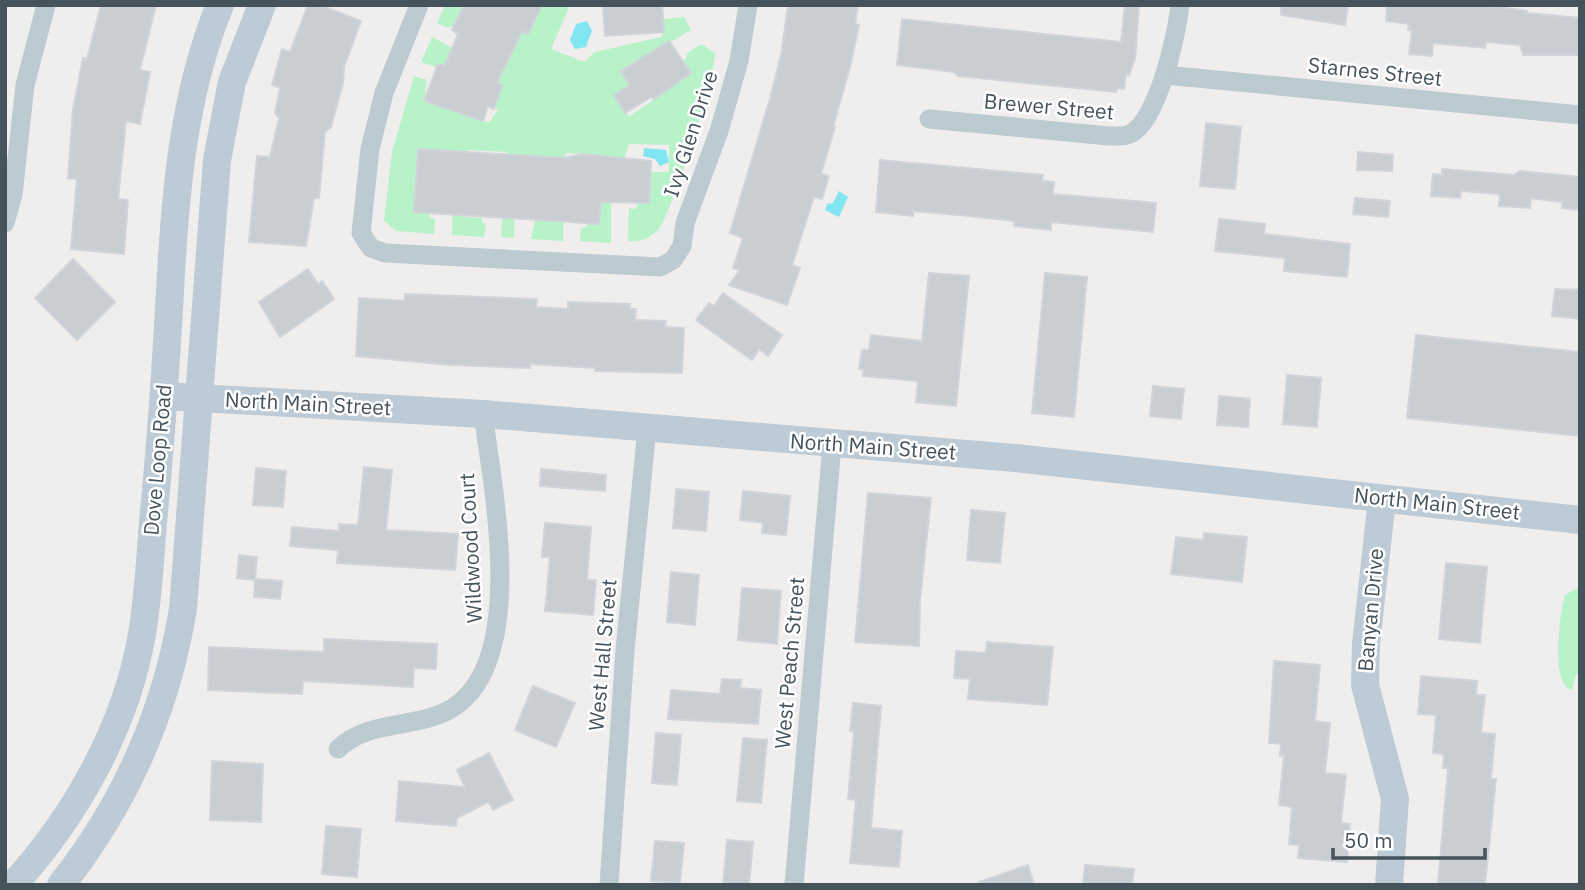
<svg xmlns="http://www.w3.org/2000/svg" width="1585" height="890" viewBox="0 0 1585 890" font-family="'IBM Plex Sans',sans-serif">
	<style>
		.green { fill: #b7f2c8 }
		.water { fill: #81e6f2 }
		.building { fill: #c9ced3; stroke: #d1d4da; stroke-width: 2 }
		.lines { fill: none; stroke-linecap: round; stroke-linejoin: round }
		.street { stroke: #bccad1; stroke-width: 19 }
		.secondary { stroke: #bccbd6; stroke-width: 28 }
		.labels { text-anchor: middle; stroke-width: 5; stroke-linejoin: round; paint-order: stroke }
		.street-label { font-size: 21px; fill: #44535c; stroke: #fff }
	</style>
	<rect width="100%" height="100%" fill="#f0eded"/>
	<!-- green -->
	<g class="green">
		<path d="M445,5H570L551,49L584,62L595,52L661,37L664,32L663,19L684,17L691,30L621,71L630,85L614,95L629,117L691,73L684,61L688,53L701,44L715,53C715,77 672,214 658,230C649,239 640,242 628,241L629,208L636,209L650,172H669V145L629,144L624,159L611,157V243L580,241L581,228L587,227V223H599L603,155L565,153L563,241L531,239L535,220L551,221L554,157L516,156L514,238L501,237L507,152L468,150L464,217L482,218V223H486L484,237L452,235L455,151H417L414,211L430,213V218L435,219L434,234L396,231L384,221L392,152L414,76L427,80L424,101L482,121L490,122L498,109L495,107L502,85L439,64L437,67L421,62L432,37L501,74L464,13L461,12L454,25L448,28L437,23Z"/>
		<path d="M1580,587V674H1576L1572,690C1550,684 1560,613 1565,595Z"/>
	</g>
	<!-- water -->
	<g class="water">
		<path d="M587,21L592,31L586,47L575,49L570,40L576,24Z"/>
		<path d="M644,148L666,150L669,162L660,166L655,159L643,156Z"/>
		<path d="M839,191L848,197L839,217L825,210L827,204L833,203Z"/>
	</g>
	<!-- building -->
	<g class="building">
		<path d="M101,5H156L140,70L150,72L140,124L126,121L118,199L128,200L124,254L71,249L77,179L68,178L73,110L83,58L87,59Z"/>
		<path d="M308,5H320L361,21L344,67L343,83L331,127L325,132L319,198H314L306,246L249,242L257,156L270,157L279,118L275,113L280,88L272,85L282,49L290,52Z"/>
		<path d="M464,5H542L528,34L522,31L497,83L502,85L494,109L488,106L483,121L424,101L438,64L445,66L458,34L452,30Z"/>
		<path d="M603,5H662L664,32L605,36Z"/>
		<path d="M788,5H858L855,24L859,25L851,63L833,127H835L821,174L829,176L822,199L814,197L792,265L800,268L787,305L729,285L740,270L733,268L743,238L730,233L771,95L782,50Z"/>
		<path d="M1125,5H1139L1135,59L1129,75H1126L1124,89L1117,88L1116,92L958,76L954,72L897,65L902,19L1121,42Z"/>
		<path d="M1281,5H1348L1345,25L1281,15Z"/>
		<path d="M1387,5H1485L1527,11V13L1580,18V55H1523L1520,45L1486,42L1485,48L1433,43L1432,56L1409,54L1412,30H1408L1409,24L1386,21Z"/>
		<path d="M669,41L691,73L654,99L651,97L625,113L614,95L630,85L621,71Z"/>
		<path d="M1206,123L1241,127L1235,189L1200,186Z"/>
		<path d="M418,149L565,158L582,154L651,161L649,203L601,202L599,224L414,212Z"/>
		<path d="M1358,152L1393,155L1392,171L1357,170Z"/>
		<path d="M880,160L1043,175L1042,181L1054,182L1053,194L1156,203L1153,232L1051,222V230L1014,226V221L969,216L913,211V216L876,212Z"/>
		<path d="M1442,169L1514,175L1520,171L1580,177V210L1562,208V202L1531,198L1530,208L1499,206L1500,194L1461,191L1460,198L1431,196L1433,174L1442,175Z"/>
		<path d="M1355,198L1390,201L1388,217L1353,214Z"/>
		<path d="M1219,219L1265,224L1264,234L1350,244L1347,277L1284,271L1285,258L1215,251Z"/>
		<path d="M73,259L115,302L77,340L35,298Z"/>
		<path d="M308,269L318,284L322,281L334,299L280,337L259,302Z"/>
		<path d="M929,273L969,276L956,406L916,402L918,381L863,376V369H859L862,350H869L871,335L922,341Z"/>
		<path d="M1045,273L1087,277L1074,417L1032,413Z"/>
		<path d="M1555,289L1580,290V319L1552,316Z"/>
		<path d="M723,293L782,335L768,356L759,349L752,360L696,320L709,303L714,306Z"/>
		<path d="M405,294L537,299L536,307L568,309V302L630,304V309H636L635,320L666,321L665,327L684,328L682,373L595,371L596,368L530,364V368L451,365L356,356L359,298L405,301Z"/>
		<path d="M1416,335L1580,352V436L1407,418Z"/>
		<path d="M1287,375L1321,378L1317,427L1283,424Z"/>
		<path d="M1153,386L1184,389L1181,419L1150,416Z"/>
		<path d="M1219,396L1250,399L1248,427L1217,425Z"/>
		<path d="M364,467L392,470L386,530L458,534L455,570L337,563L338,550L290,546L292,527L339,531V524L358,525Z"/>
		<path d="M256,468L286,471L283,507L253,505Z"/>
		<path d="M541,469L606,475L605,491L540,486Z"/>
		<path d="M676,489L709,492L706,531L673,528Z"/>
		<path d="M743,491L790,496L786,535L762,533L763,523L740,520Z"/>
		<path d="M868,493L931,498L920,600L919,646L855,642Z"/>
		<path d="M971,510L1005,513L1000,563L967,560Z"/>
		<path d="M545,523L591,527L587,580H596L593,615L545,611L550,557H542Z"/>
		<path d="M1204,533L1247,537L1242,582L1171,574L1176,537L1203,540Z"/>
		<path d="M239,555L257,557L255,580L237,578Z"/>
		<path d="M1446,563L1487,567L1480,643L1439,639Z"/>
		<path d="M671,572L699,575L695,625L667,622Z"/>
		<path d="M255,579L282,581L280,599L254,597Z"/>
		<path d="M742,588L781,591L777,644L738,640Z"/>
		<path d="M324,639L437,644L436,669L414,668L413,687L303,681L302,694L208,690L209,647L324,652Z"/>
		<path d="M987,642L1053,647L1047,705L968,699L970,679L954,678L956,651L986,653Z"/>
		<path d="M1274,661L1320,665L1315,721L1330,723L1325,773L1346,775L1341,823L1350,824L1347,862L1298,858L1299,845L1289,844L1292,807L1279,805L1284,756H1280L1281,744L1269,743Z"/>
		<path d="M1421,676L1477,681L1476,695H1485L1481,733L1495,734L1491,779H1496L1485,885H1438L1448,768H1443L1444,754L1433,753L1436,715L1418,714Z"/>
		<path d="M722,679L741,680L740,688L761,690L758,724L668,719L671,690L720,694Z"/>
		<path d="M533,686L575,703L556,747L515,730Z"/>
		<path d="M853,703L881,706L871,828L902,831L899,867L850,863L856,800L848,799L854,731H850Z"/>
		<path d="M656,733L681,735L677,785L652,783Z"/>
		<path d="M743,738L767,740L761,803L737,801Z"/>
		<path d="M489,753L513,800L493,810L488,802L457,818L456,826L396,821L399,781L465,787L457,770Z"/>
		<path d="M212,761L263,764L261,822L210,820Z"/>
		<path d="M326,826L361,829L357,877L322,874Z"/>
		<path d="M727,840L753,842L749,885H723Z"/>
		<path d="M655,841L684,843L680,883L651,881Z"/>
		<path d="M1028,865L1034,885H979V882Z"/>
		<path d="M1085,865L1134,869L1132,885H1083Z"/>
	</g>
	<g class="lines">
		<!-- street -->
		<g class="street">
			<path d="M419,5L384,93L370,149L361,233L371,248L385,253L660,267L673,260L682,246L685,223L719,131L739,61L748,5"/>
			<path d="M1165,75L1580,115"/>
			<path d="M929,119L1109,136C1115,136 1124,137 1130,134C1158,121 1177,34 1180,5"/>
			<path d="M5,223L13,195L25,85L46,5"/>
			<path d="M338,749C367,720 412,729 447,711C530,669 493,489 483,414"/>
			<path d="M609,885L625,650L647,429"/>
			<path d="M794,885L832,445"/>
		</g>
		<!-- secondary -->
		<g class="secondary">
			<path d="M164,396L483,414L1015,458L1580,520"/>
			<path d="M1382,499L1366,644L1365,685L1395,799L1389,885"/>
			<path d="M13,885C76,816 126,727 142,634C149,594 150,553 154,512C161,439 166,365 170,291C175,195 183,95 220,5"/>
			<path d="M61,885C126,803 166,712 183,609L217,160L232,82L262,5"/>
		</g>
	</g>
	<g class="labels">
		<!-- street labels -->
		<g class="street-label">
			<text transform="translate(1375 72) rotate(6)" y="7">Starnes Street</text>
			<text transform="translate(1049 107) rotate(5)" y="7">Brewer Street</text>
			<text transform="translate(691 134) rotate(-72)" y="7">Ivy Glen Drive</text>
			<text transform="translate(308 404) rotate(3)" y="7">North Main Street</text>
			<text transform="translate(873 447) rotate(4)" y="7">North Main Street</text>
			<text transform="translate(158 460) rotate(-85)" y="7">Dove Loop Road</text>
			<text transform="translate(1437 504) rotate(6)" y="7">North Main Street</text>
			<text transform="translate(471 548) rotate(-93)" y="7">Wildwood Court</text>
			<text transform="translate(1371 610) rotate(-85)" y="7">Banyan Drive</text>
			<text transform="translate(603 655) rotate(-85)" y="7">West Hall Street</text>
			<text transform="translate(790 663) rotate(-85)" y="7">West Peach Street</text>
		</g>
	</g>
	<!-- border -->
	<rect width="1585" height="890" fill="none" stroke="#44535c" stroke-width="14"/>
	<!-- scale -->
	<path d="M1333 848v10h152v-10" fill="none" stroke="#44535c" stroke-width="3.5"/>
	<text x="1344" y="848" font-size="21" fill="#44535c" stroke="#ffffff" stroke-width="5" paint-order="stroke">50 m</text>
</svg>
